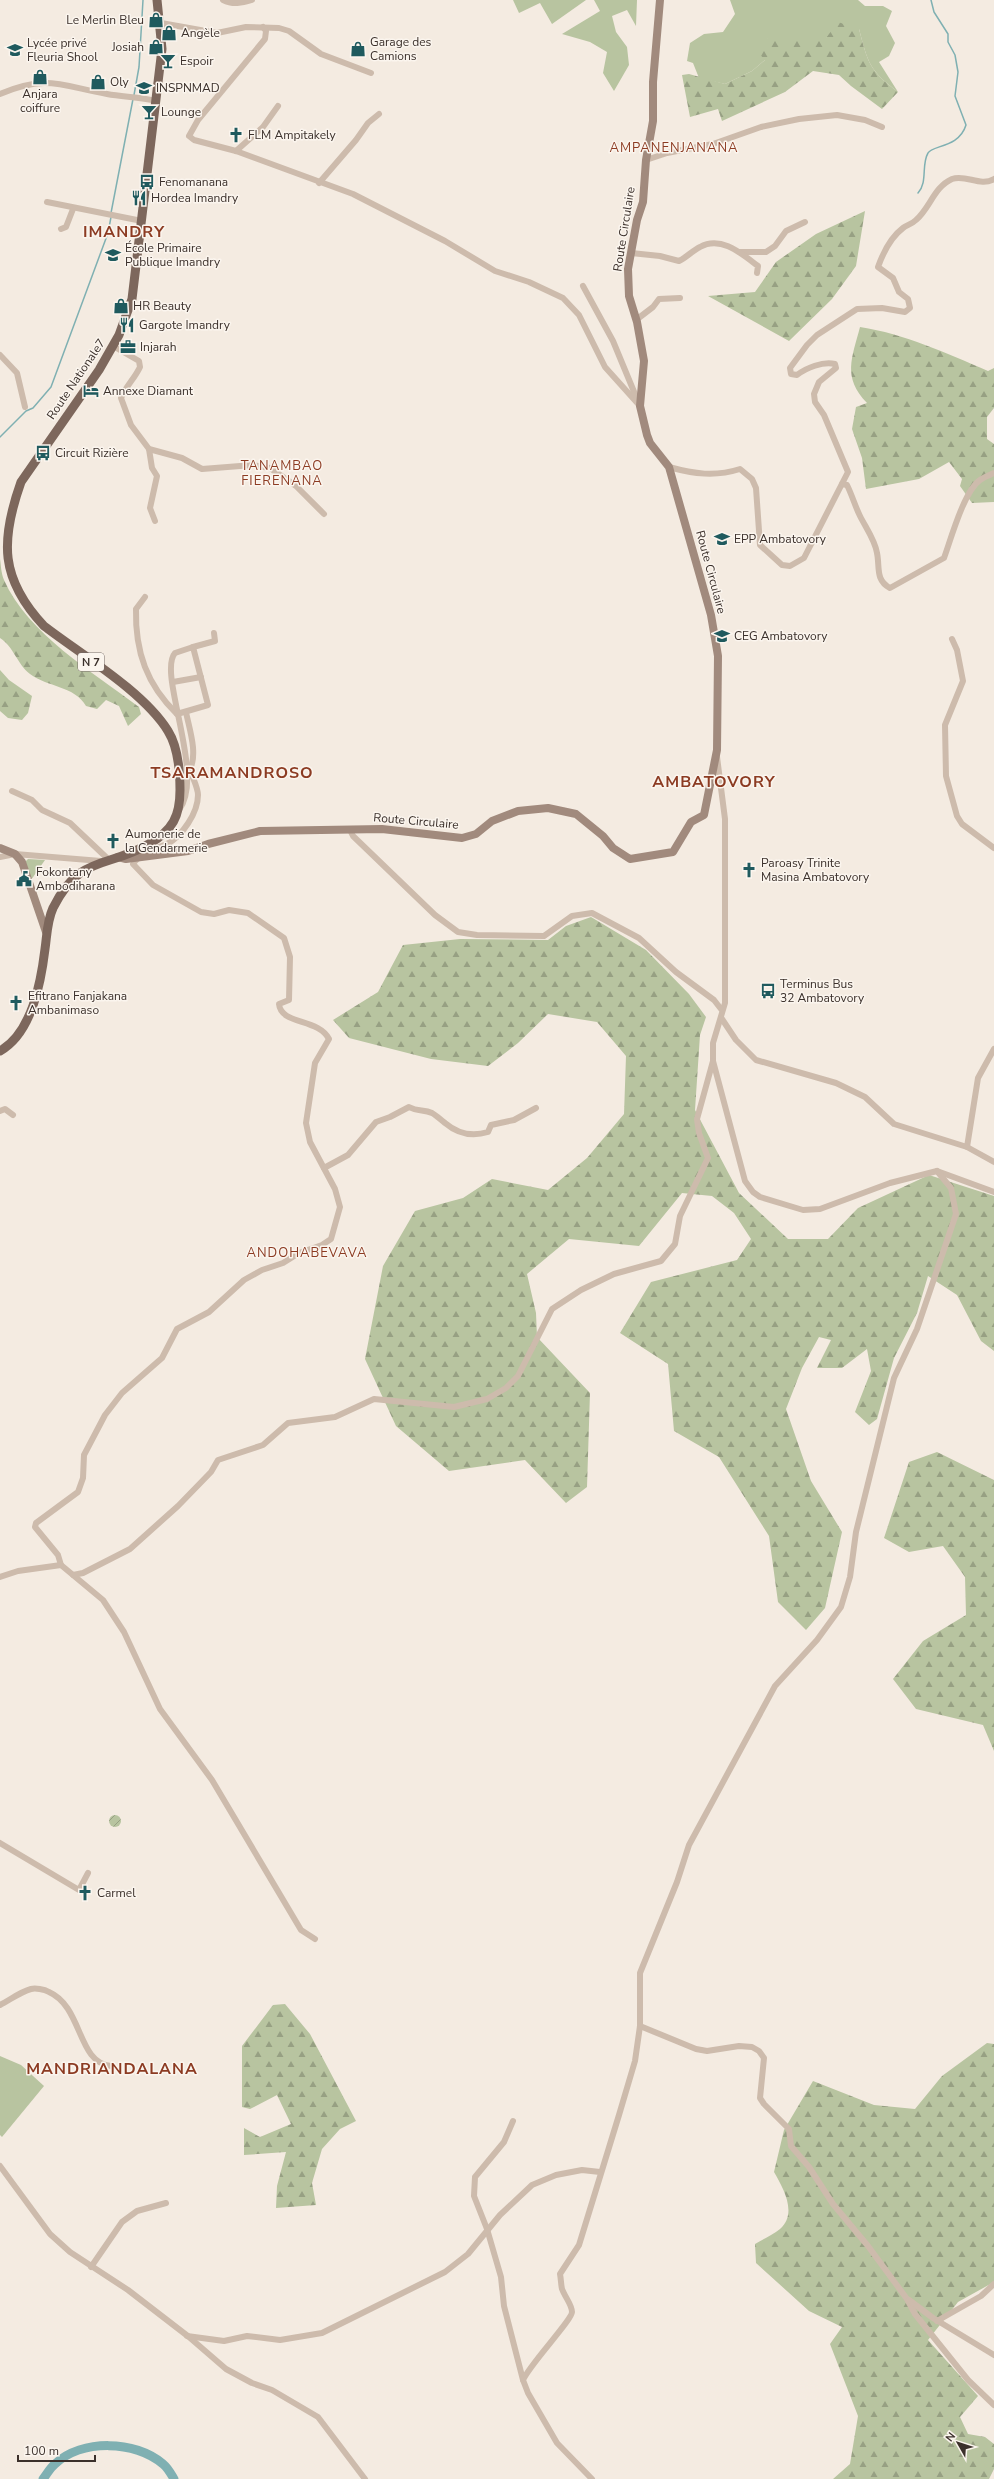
<svg xmlns="http://www.w3.org/2000/svg" width="994" height="2479" viewBox="0 0 994 2479" font-family="'Nunito Sans',sans-serif">
	<style>
		.grass { fill: #b8c4a0 }
		.forest { fill: url(#forest-firs) }
		.garden { fill: url(#garden-furrows) }
		.lines { fill: none; stroke-linecap: round; stroke-linejoin: round }
		.stream { stroke: #7fb0b2; stroke-width: 1.5 }
		.river { stroke: #7fb0b2; stroke-width: 9 }
		.street { stroke: #cdbbac; stroke-width: 6 }
		.secondary { stroke: #a18a7d; stroke-width: 8 }
		.primary { stroke: #7d675c; stroke-width: 9 }
		.labels { text-anchor: middle; stroke-width: 3; stroke-linejoin: round; paint-order: stroke }
		.shield { fill: #fbf5ee; stroke: #756b66; stroke-width: 1 }
		.shield-label { font-size: 11px; font-weight: bold; fill: #3b302b }
		.poi-label { font-size: 12px; fill: #3b302b; stroke: #fbf5ee; text-anchor: start }
		.street-label { font-size: 12px; fill: #3b302b; stroke: #fbf5ee }
		.neighbourhood-label { font-size: 13px; letter-spacing: 1px; fill: #8c3b22; stroke: #fbf5ee }
		.district-label { font-size: 16px; font-weight: bold; letter-spacing: 1px; fill: #8c3b22; stroke: #fbf5ee }
	</style>
	<defs>
		<pattern id="forest-firs" width="22" height="20" patternUnits="userSpaceOnUse"><rect width="22" height="20" fill="#b8c4a0"/><path d="M5 1l3.5 6h-7zM16 11l3.5 6h-7z" fill="#97a083"/></pattern>
		<pattern id="garden-furrows" width="10" height="10" patternUnits="userSpaceOnUse"><rect width="10" height="10" fill="#b8c4a0"/><path d="M-1 1l2-2M0 10L10 0M9 11l2-2" fill="none" stroke="#97a083"/></pattern>
	</defs>
	<rect width="100%" height="100%" fill="#f4ebe1"/>
	<!-- grass -->
	<g class="grass">
		<path d="M513,0H586L552,24L540,3L519,13Z"/>
		<path d="M594,0H637L636,26L627,10L612,16L616,32L627,47L629,65L614,91L603,73L607,52L590,42L562,34L600,11Z"/>
		<path d="M730,0H858L865,6H883L892,11L886,26L895,43L889,56L879,62L898,92C869,70 868,63 859,29L826,38H768L765,60L752,71L725,84L699,78L693,63L687,61L690,43L704,34L723,32L735,14Z"/>
		<path d="M28,859L45,860L31,880L25,862Z"/>
		<path d="M0,2056L21,2065L44,2086L2,2137L0,2135Z"/>
	</g>
	<!-- forest -->
	<g class="forest">
		<path d="M838,22L859,29C868,63 869,70 898,92L882,109L851,86L839,75L813,71L785,92L722,121L718,109L690,117L682,75L689,74L725,84L752,71L765,60L757,51L768,38H826Z"/>
		<path d="M865,211L856,266L832,299L789,341L708,296L755,292L776,262L816,234Z"/>
		<path d="M860,327C905,334 946,353 988,371L994,368V408L987,417V439L994,444V502L972,503L960,486L962,479L949,462L919,479L866,489L862,458L852,429L856,407L867,403C842,377 852,358 860,327Z"/>
		<path d="M0,559C1,565 1,573 4,580C28,634 93,672 139,707L141,714L128,726L119,706L106,700L97,709L86,706C75,686 47,687 30,674C17,664 14,647 0,638Z"/>
		<path d="M0,670L9,680L32,696L28,713L22,720L8,718L0,711Z"/>
		<path d="M591,917L646,950L689,994L706,1017L700,1035L695,1110L739,1193L788,1239H828L858,1208L929,1175L994,1196V1351L981,1341L957,1295L928,1276L917,1313L894,1358L877,1419L869,1425L855,1412L871,1371L867,1349L842,1368H817L831,1340L819,1337L802,1368L786,1409L811,1481L842,1532L825,1608L806,1630L778,1602L769,1536L719,1457L674,1431L668,1364L620,1333L651,1282L737,1260L751,1239L734,1213L712,1196L682,1193L639,1246L569,1239L527,1274L536,1313L537,1337L590,1393L587,1487L566,1503L525,1460L449,1471L396,1426L365,1359L383,1266L415,1211L463,1198L492,1179L548,1190L587,1158L624,1114L626,1056L597,1022L548,1014L518,1043L488,1066L431,1059L349,1038L333,1020L378,992L403,945L460,939L548,940L566,926Z"/>
		<path d="M937,1452L994,1480V1751L983,1725L916,1709L893,1679L923,1641L966,1615L965,1577L943,1546L909,1552L884,1538L909,1462Z"/>
		<path d="M285,2004L310,2034L356,2121L340,2129L322,2149L312,2183L316,2205L276,2208L277,2186L286,2152L244,2155V2128L260,2137L291,2124L277,2095L250,2109L242,2107V2046L273,2005Z"/>
		<path d="M987,2043L994,2044V2282L958,2302L928,2340L978,2396L960,2417L968,2434L985,2437L994,2444V2469L989,2479H833L850,2464L858,2416L830,2344L842,2327L809,2311L756,2263L755,2244C763,2239 773,2235 780,2229C798,2213 783,2188 774,2172L784,2130L813,2081L874,2105L915,2109L942,2076Z"/>
	</g>
	<!-- garden -->
	<circle class="garden" cx="115" cy="1821" r="6"/>
	<g class="lines">
		<!-- stream -->
		<g class="stream">
			<path d="M134,95L139,67L143,0"/>
			<path d="M918,193C928,182 921,165 928,153C932,145 959,148 966,125L955,96L958,72L955,55L948,42V34L934,12L931,0"/>
			<path d="M111,213L133,99"/>
			<path d="M0,437L26,411L33,408L51,387L108,233L111,217"/>
		</g>
		<!-- river -->
		<path class="river" d="M43,2479C47,2474 50,2468 55,2464C82,2439 135,2440 163,2464C168,2468 171,2474 174,2479"/>
		<!-- street -->
		<g class="street">
			<path d="M223,0C233,5 242,3 252,0"/>
			<path d="M161,23L217,33L246,27L279,28L289,31L321,54L371,73"/>
			<path d="M263,27L266,31L265,39L198,120L189,136L194,140L236,151L353,194L445,241L495,271L529,282L563,298L579,315L605,367L640,406"/>
			<path d="M0,94C48,74 61,86 107,94C124,97 140,97 156,101"/>
			<path d="M236,151L263,127L278,106"/>
			<path d="M646,160L667,153L713,144L761,127L799,119L837,115L865,120L882,127"/>
			<path d="M319,183L356,140L368,123L379,114"/>
			<path d="M47,202L142,221"/>
			<path d="M61,229L66,227L73,209"/>
			<path d="M740,252H766L775,246L786,231L805,222"/>
			<path d="M631,253L660,256L679,261C687,257 692,251 700,247C721,235 742,254 758,266L757,273"/>
			<path d="M583,286L613,341L637,399"/>
			<path d="M636,320L653,307L659,299L680,298"/>
			<path d="M113,346L139,361L140,367C135,378 126,386 121,398L131,425L149,449L182,458L202,469L253,465L270,468L296,486L324,514"/>
			<path d="M0,355L17,373L25,407"/>
			<path d="M149,449L152,468L157,476L150,508L155,521"/>
			<path d="M669,467C694,474 715,477 740,469L752,479L756,488L760,545L782,565L790,566L804,558L848,472L824,415L815,402L814,394L819,382L836,368L835,364C823,361 806,368 797,375L791,374L790,368L807,345L817,335L857,309L882,308L905,312L910,308L908,299L899,292L893,278L878,267C883,253 891,237 903,228C907,225 912,224 916,220C930,208 934,187 952,179C966,174 980,187 994,179"/>
			<path d="M842,484L847,485C852,495 855,506 860,516C866,528 875,540 877,553C880,567 875,580 890,588L944,558C951,539 964,491 980,480C984,477 990,475 994,473"/>
			<path d="M145,597L136,609C135,652 147,685 177,714"/>
			<path d="M952,639L957,650L963,681L945,725L946,776L957,816L962,824L994,848"/>
			<path d="M193,647L215,641L214,633"/>
			<path d="M173,682L201,677"/>
			<path d="M177,714L208,705L193,647L175,653C157,673 206,775 179,810"/>
			<path d="M717,757L725,819V1003L713,1043V1061L745,1181L753,1192L760,1197L803,1210L820,1209L890,1183L937,1171L994,1192"/>
			<path d="M12,791L32,800L42,810L70,823L108,859"/>
			<path d="M350,830L353,836L435,915L458,932L477,935L544,936L572,916L592,913L639,938L676,972L714,1000L721,1009"/>
			<path d="M0,857L15,854L101,861"/>
			<path d="M722,1019L736,1040L756,1060L836,1083L865,1097L894,1124L967,1147L978,1078L994,1049"/>
			<path d="M0,1111L5,1109L13,1115"/>
			<path d="M967,1147L994,1162"/>
			<path d="M324,1168L348,1155L376,1122L390,1117L409,1107C418,1112 424,1109 432,1113C437,1116 441,1120 445,1123C458,1134 472,1137 488,1132L491,1125L514,1120L536,1108"/>
			<path d="M61,1565L103,1600L124,1632L160,1709L212,1780L301,1930L315,1939"/>
			<path d="M73,1575L83,1573L130,1549L178,1506L211,1472L218,1460L263,1445L288,1423L335,1417L374,1399L454,1407L487,1399L506,1388L518,1376L552,1309L581,1290L614,1274L661,1261L675,1244L680,1216L708,1158L699,1133L697,1119L713,1061"/>
			<path d="M0,1577L18,1571L61,1565L58,1555L35,1527L36,1523L78,1492L83,1478L84,1455L105,1415L122,1393L162,1358L177,1329L209,1312L244,1280L262,1270L283,1263L299,1253L322,1245L331,1239L340,1207L335,1189L310,1142L306,1123L315,1063L329,1039C318,1018 281,1025 279,1004L289,1000L290,957L284,938L248,913L229,910L214,914L201,912L153,885L133,864C140,853 155,849 167,844C182,836 198,813 198,795C198,787 192,777 190,769C198,753 189,728 186,712"/>
			<path d="M0,1843L79,1890L88,1873"/>
			<path d="M0,2005C10,2000 20,1992 31,1989C35,1988 44,1989 49,1992C83,2007 77,2063 111,2066"/>
			<path d="M640,2026L696,2049L707,2051L739,2046L752,2047L759,2051L764,2058L760,2098L764,2104L789,2129L791,2146L809,2167L833,2204L868,2246L907,2299L915,2314L968,2380L994,2405"/>
			<path d="M513,2121L504,2142L475,2177L474,2196L487,2229L501,2277L504,2306L523,2380"/>
			<path d="M0,2166L50,2234L70,2252L128,2290L189,2337L226,2369L252,2383L272,2390L318,2417L365,2479"/>
			<path d="M91,2267L122,2222L137,2211L166,2203"/>
			<path d="M909,2300L933,2318L994,2355"/>
			<path d="M937,2321L981,2296L994,2284"/>
			<path d="M187,2336L224,2341L247,2336L280,2340L322,2333L445,2272L468,2254L500,2215L532,2185L556,2175L582,2170L600,2172"/>
			<path d="M592,2479L557,2443L528,2393L523,2380C530,2364 572,2320 572,2312C572,2305 565,2297 562,2289C561,2285 561,2279 560,2274L579,2245L619,2115L635,2061L640,2026V1973L677,1882L689,1845L775,1686L817,1640L841,1607L850,1577L856,1532L894,1378L917,1329L956,1214L951,1188L937,1171"/>
		</g>
		<!-- secondary -->
		<g class="secondary">
			<path d="M0,848L15,854L22,862L46,932"/>
			<path d="M118,857L126,859L188,851L208,844L260,831L382,829L462,838L476,834L492,821L518,811L548,808L576,814L603,836L613,848L630,859L673,852L691,822L704,815L717,750L718,656L711,615L669,467L650,443L647,435L640,406L644,361L637,322L629,296L628,269L637,220L643,202L646,160L653,121V82L660,0"/>
		</g>
		<!-- primary -->
		<path class="primary" d="M0,1051C32,1033 41,982 45,949C47,935 47,921 53,908C80,854 106,869 149,844C173,830 180,816 180,790C180,771 178,747 168,731C144,692 82,655 44,626C0,579 0,541 21,482L99,370L119,335L132,299L162,49L157,0"/>
	</g>
	<!-- icons -->
	<defs>
		<symbol id="shop-bare" viewBox="-9 -9 18 18"><path d="M-5-2.5h2.3a2.7 3.5 0 0 1 5.4 0H5L5.5 6h-11ZM-1.5-2.5h3a1.5 2.3 0 0 0-3 0Z" fill="#1f5a5e" stroke="#fbf5ee" stroke-width="2.5" paint-order="stroke"/></symbol>
		<symbol id="school-bare" viewBox="-9 -9 18 18"><path d="M0-5L7-2L0 1L-7-2ZM-4 1L0 2.5L4 1V4Q0 6-4 4Z" fill="#1f5a5e" stroke="#fbf5ee" stroke-width="2.5" paint-order="stroke"/></symbol>
		<symbol id="bar-bare" viewBox="-9 -9 18 18"><path d="M-6-5H6L.8 .8V4.5H3.5V6h-7V4.5H-.8V.8Z" fill="#1f5a5e" stroke="#fbf5ee" stroke-width="2.5" paint-order="stroke"/></symbol>
		<symbol id="university-bare" viewBox="-9 -9 18 18"><path d="M0-5L7-2L0 1L-7-2ZM-4 1L0 2.5L4 1V4Q0 6-4 4Z" fill="#1f5a5e" stroke="#fbf5ee" stroke-width="2.5" paint-order="stroke"/></symbol>
		<symbol id="church-bare" viewBox="-9 -9 18 18"><path d="M-1.2-6h2.4v3.5h3.3v2.4h-3.3V6h-2.4V-.1h-3.3v-2.4h3.3Z" fill="#1f5a5e" stroke="#fbf5ee" stroke-width="2.5" paint-order="stroke"/></symbol>
		<symbol id="bus-bare" viewBox="-9 -9 18 18"><path d="M-5-6H5V4H4V6H2V4H-2V6H-4V4H-5ZM-3.5-4V0h7V-4ZM-3.5 1.2v1.5H-2V1.2ZM2 1.2v1.5H3.5V1.2Z" fill="#1f5a5e" stroke="#fbf5ee" stroke-width="2.5" paint-order="stroke"/></symbol>
		<symbol id="restaurant-bare" viewBox="-9 -9 18 18"><path d="M-5-6h1v4h1v-4h1v4h1v-4h1v5L-1.5 .5V6h-2V.5L-5-1ZM5-6V6H3V1.5H1.5Q1.5-4 5-6Z" fill="#1f5a5e" stroke="#fbf5ee" stroke-width="2.5" paint-order="stroke"/></symbol>
		<symbol id="office-bare" viewBox="-9 -9 18 18"><path d="M-6-3h4V-5.5h4V-3h4V5H-6ZM-1-4.5V-3h2v-1.5ZM-6 0V1H6V0Z" fill="#1f5a5e" stroke="#fbf5ee" stroke-width="2.5" paint-order="stroke"/></symbol>
		<symbol id="hotel-bare" viewBox="-9 -9 18 18"><path d="M-6-4.5h1.5V1H6V5H4.5V3h-9V5H-6ZM-4 0a1.8 1.8 0 1 1 3.6 0ZM.5 0V-2.5h3Q6-2.5 6 0Z" fill="#1f5a5e" stroke="#fbf5ee" stroke-width="2.5" paint-order="stroke"/></symbol>
		<symbol id="civic-bare" viewBox="-9 -9 18 18"><path d="M-.6-6.5H3V-4.5H.6V-3L4-1V1h2V6H-6V1h2V-1L-.6-3ZM-1.2 2.5V6h2.4V2.5Z" fill="#1f5a5e" stroke="#fbf5ee" stroke-width="2.5" paint-order="stroke"/></symbol>
	</defs>
	<g fill-rule="evenodd">
		<use href="#shop-bare" x="145" y="9" width="22" height="22"/>
		<use href="#shop-bare" x="158" y="22" width="22" height="22"/>
		<use href="#shop-bare" x="145" y="36" width="22" height="22"/>
		<use href="#shop-bare" x="347" y="38" width="22" height="22"/>
		<use href="#school-bare" x="4" y="39" width="22" height="22"/>
		<use href="#bar-bare" x="157" y="50" width="22" height="22"/>
		<use href="#shop-bare" x="29" y="66" width="22" height="22"/>
		<use href="#shop-bare" x="87" y="71" width="22" height="22"/>
		<use href="#university-bare" x="133" y="77" width="22" height="22"/>
		<use href="#bar-bare" x="138" y="101" width="22" height="22"/>
		<use href="#church-bare" x="225" y="124" width="22" height="22"/>
		<use href="#bus-bare" x="136" y="171" width="22" height="22"/>
		<use href="#restaurant-bare" x="128" y="187" width="22" height="22"/>
		<use href="#school-bare" x="102" y="244" width="22" height="22"/>
		<use href="#shop-bare" x="110" y="295" width="22" height="22"/>
		<use href="#restaurant-bare" x="116" y="314" width="22" height="22"/>
		<use href="#office-bare" x="117" y="336" width="22" height="22"/>
		<use href="#hotel-bare" x="80" y="380" width="22" height="22"/>
		<use href="#bus-bare" x="32" y="442" width="22" height="22"/>
		<use href="#school-bare" x="711" y="528" width="22" height="22"/>
		<use href="#school-bare" x="711" y="625" width="22" height="22"/>
		<use href="#church-bare" x="102" y="830" width="22" height="22"/>
		<use href="#church-bare" x="738" y="859" width="22" height="22"/>
		<use href="#civic-bare" x="13" y="868" width="22" height="22"/>
		<use href="#bus-bare" x="757" y="980" width="22" height="22"/>
		<use href="#church-bare" x="5" y="992" width="22" height="22"/>
		<use href="#church-bare" x="74" y="1882" width="22" height="22"/>
	</g>
	<g class="labels">
		<!-- shield labels -->
		<rect class="shield" x="78" y="653" width="26" height="18" rx="3"/>
		<g class="shield-label">
			<text x="91" y="666">N 7</text>
		</g>
		<!-- poi labels -->
		<g class="poi-label">
			<text x="144" y="24" text-anchor="end">Le Merlin Bleu</text>
			<text x="181" y="37">Angèle</text>
			<text x="370" y="46">Garage des<tspan x="370" dy="14">Camions</tspan></text>
			<text x="27" y="47">Lycée privé<tspan x="27" dy="14">Fleuria Shool</tspan></text>
			<text x="144" y="51" text-anchor="end">Josiah</text>
			<text x="180" y="65">Espoir</text>
			<text x="110" y="86">Oly</text>
			<text x="156" y="92">INSPNMAD</text>
			<text x="40" y="98" text-anchor="middle">Anjara<tspan x="40" dy="14">coiffure</tspan></text>
			<text x="161" y="116">Lounge</text>
			<text x="248" y="139">FLM Ampitakely</text>
			<text x="159" y="186">Fenomanana</text>
			<text x="151" y="202">Hordea Imandry</text>
			<text x="125" y="252">École Primaire<tspan x="125" dy="14">Publique Imandry</tspan></text>
			<text x="133" y="310">HR Beauty</text>
			<text x="139" y="329">Gargote Imandry</text>
			<text x="140" y="351">Injarah</text>
			<text x="103" y="395">Annexe Diamant</text>
			<text x="55" y="457">Circuit Rizière</text>
			<text x="734" y="543">EPP Ambatovory</text>
			<text x="734" y="640">CEG Ambatovory</text>
			<text x="125" y="838">Aumonerie de<tspan x="125" dy="14">la Gendarmerie</tspan></text>
			<text x="761" y="867">Paroasy Trinite<tspan x="761" dy="14">Masina Ambatovory</tspan></text>
			<text x="36" y="876">Fokontany<tspan x="36" dy="14">Ambodiharana</tspan></text>
			<text x="780" y="988">Terminus Bus<tspan x="780" dy="14">32 Ambatovory</tspan></text>
			<text x="28" y="1000">Efitrano Fanjakana<tspan x="28" dy="14">Ambanimaso</tspan></text>
			<text x="97" y="1897">Carmel</text>
		</g>
		<!-- street labels -->
		<g class="street-label">
			<text transform="translate(624 229) rotate(-81)" y="4">Route Circulaire</text>
			<text transform="translate(76 379) rotate(-56)" y="4">Route Nationale7</text>
			<text transform="translate(711 572) rotate(75)" y="4">Route Circulaire</text>
			<text transform="translate(416 821) rotate(5)" y="4">Route Circulaire</text>
		</g>
		<!-- neighbourhood labels -->
		<g class="neighbourhood-label">
			<text x="674" y="152">AMPANENJANANA</text>
			<text x="282" y="470">TANAMBAO<tspan x="282" dy="15">FIERENANA</tspan></text>
			<text x="307" y="1257">ANDOHABEVAVA</text>
		</g>
		<!-- district labels -->
		<g class="district-label">
			<text x="124" y="237">IMANDRY</text>
			<text x="232" y="778">TSARAMANDROSO</text>
			<text x="714" y="787">AMBATOVORY</text>
			<text x="112" y="2074">MANDRIANDALANA</text>
		</g>
	</g>
	<!-- north arrow -->
	<g transform="translate(958 2443) rotate(309)" stroke="#fbf5ee" stroke-width="3" paint-order="stroke">
	<path d="M0-3L7 15L0 10L-7 15Z" fill="#3b302b"/>
	<text y="-6" font-size="11" font-weight="bold" text-anchor="middle" fill="#3b302b">N</text>
	</g>
	<!-- scale -->
	<path d="M18 2455v6h77v-6" fill="none" stroke="#3b302b" stroke-width="2"/>
	<text x="24" y="2455" font-size="12" fill="#3b302b" stroke="#fbf5ee" stroke-width="3" paint-order="stroke">100 m</text>
</svg>
